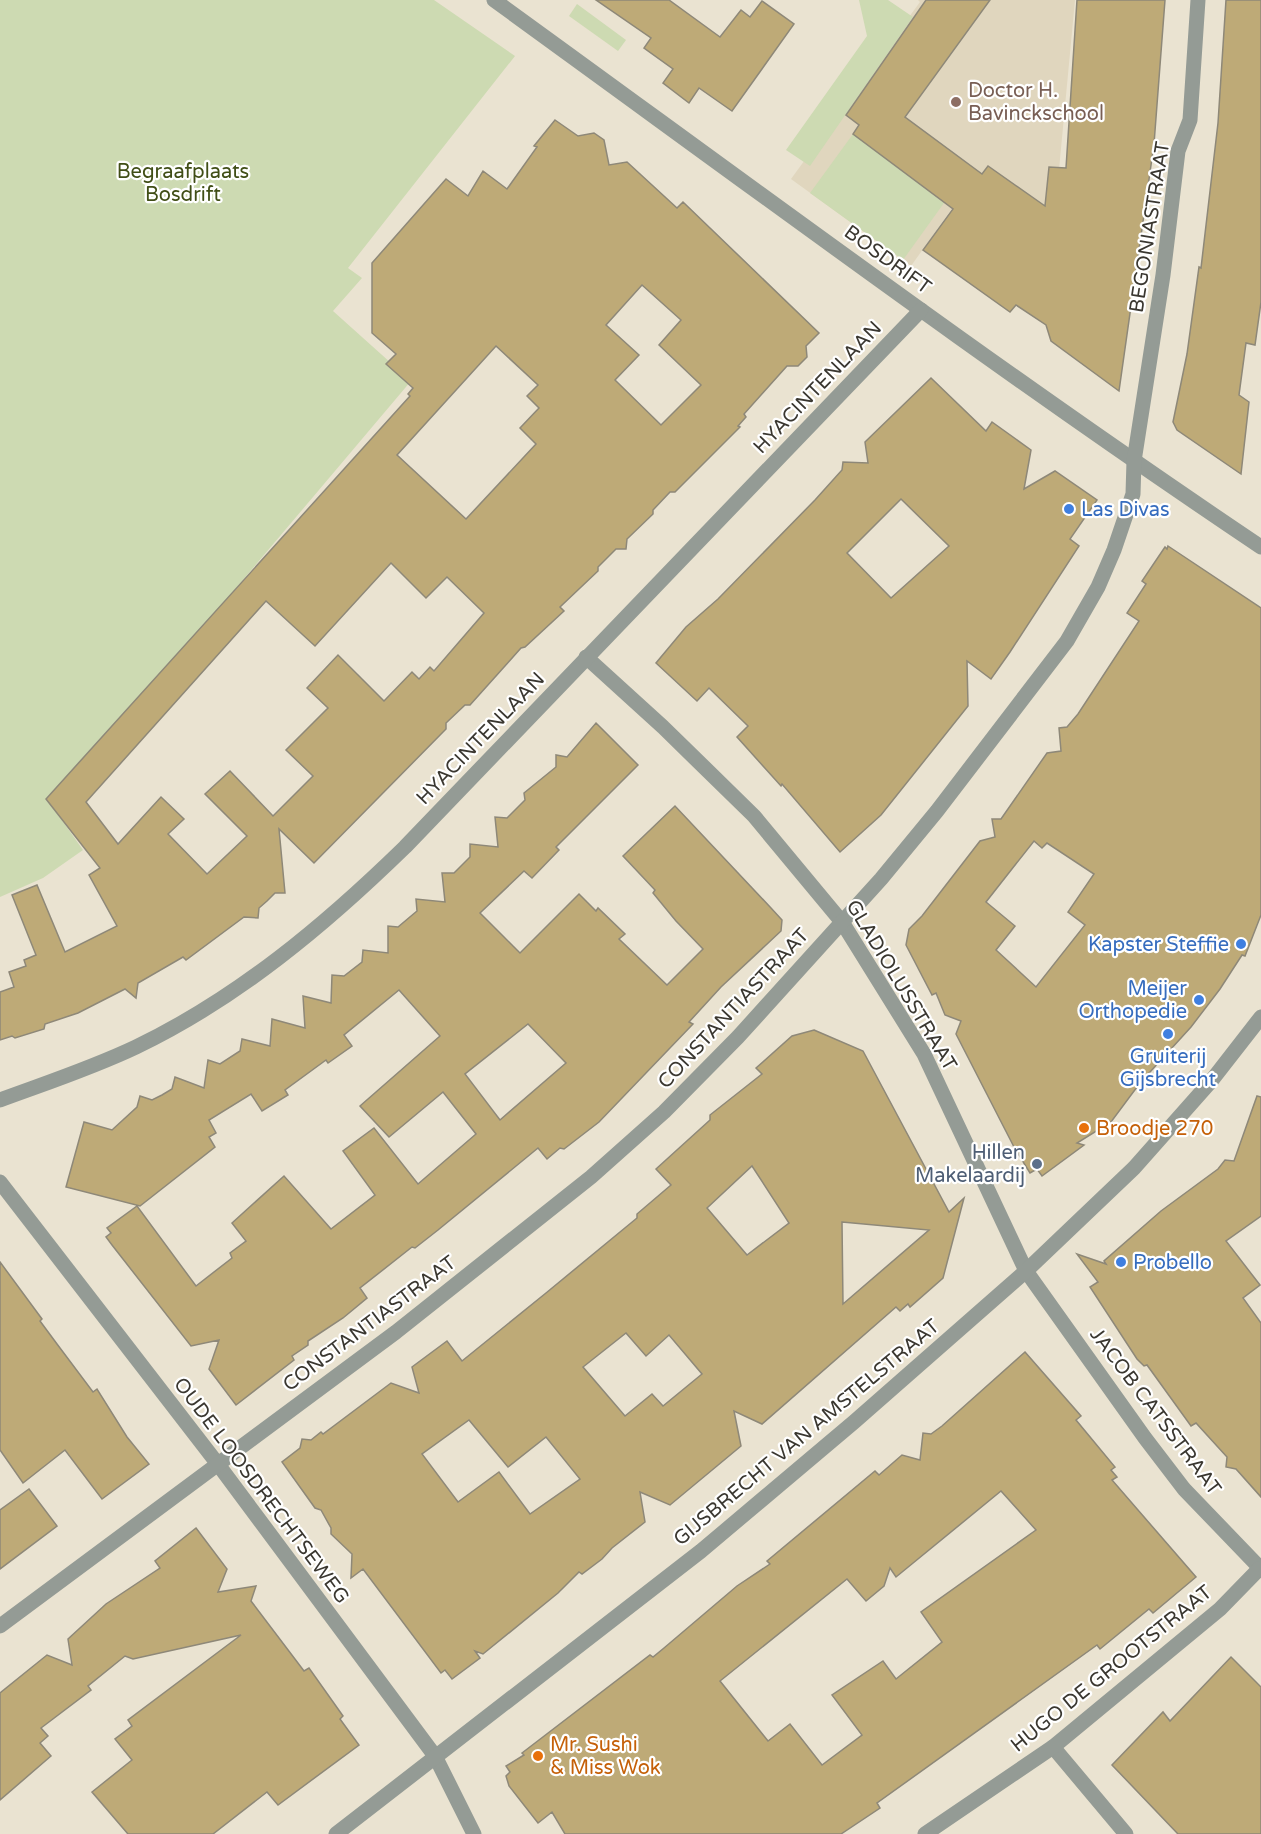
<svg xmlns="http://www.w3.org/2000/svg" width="1261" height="1834" viewBox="0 0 1261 1834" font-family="'Varela Round',sans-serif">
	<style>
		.built { fill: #e0d6be }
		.green { fill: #cddab2 }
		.building { fill: #beaa77; stroke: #8e8878; stroke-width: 1.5; fill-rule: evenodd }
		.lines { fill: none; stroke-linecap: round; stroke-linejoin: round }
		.minor { stroke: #949b95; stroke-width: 15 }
		.education-dot { fill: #8d6e63; stroke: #fff; stroke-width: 2 }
		.shop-dot { fill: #3f7fe0; stroke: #fff; stroke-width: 2 }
		.food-dot { fill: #e8710a; stroke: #fff; stroke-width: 2 }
		.service-dot { fill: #5c6f8a; stroke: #fff; stroke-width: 2 }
		.labels { text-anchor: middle; stroke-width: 4.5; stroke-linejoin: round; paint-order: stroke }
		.education-label { font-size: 20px; fill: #785e54; stroke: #fff; text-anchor: start }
		.park-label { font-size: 20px; fill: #404e16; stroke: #fff }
		.street-label { font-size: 20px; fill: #3a3730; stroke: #fff }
		.shop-label { font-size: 20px; fill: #366cbe; stroke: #fff; text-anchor: start }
		.food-label { font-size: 20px; fill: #c56008; stroke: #fff; text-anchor: start }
		.service-label { font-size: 20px; fill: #4e5e75; stroke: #fff; text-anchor: end }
	</style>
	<rect width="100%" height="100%" fill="#eae3d1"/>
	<!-- built -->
	<path class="built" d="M918,0H1075L1055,212L978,172L911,266L791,179L920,2Z"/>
	<!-- green -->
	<g class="green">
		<path d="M0,0H434L515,56L348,268L362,278L333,311L411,381L52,806L83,850L43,878L0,897Z"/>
		<path d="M859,0H888L913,17L810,166L786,150L867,36Z"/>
		<path d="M577,4L626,40L618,51L569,16Z"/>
		<path d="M853,134L944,203L903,260L810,193Z"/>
	</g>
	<!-- building -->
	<g class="building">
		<path d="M596,0H669L720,37L741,10L750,17L762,1L794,24L732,111L699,88L689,103L663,83L673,69L644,48L651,38Z"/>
		<path d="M926,0H990L905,117L982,174L988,166L1045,206L1049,167L1066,168L1077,0H1165L1154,144L1119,391L1051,341L1046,325L1016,305L1010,312L923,250L953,209L853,134L859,125L846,115Z"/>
		<path d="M1226,0H1261V302L1255,345L1246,343L1239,395L1249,402L1241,474L1177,430L1173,422L1187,354L1199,267L1201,268L1218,123Z"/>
		<path d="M555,120L578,136L594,133L604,140L609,165L627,162L677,208L683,202L819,333L806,346L807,357L798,366H787L744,414L746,417L738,426L740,427L675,492H670L653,510V514L627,539L626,549H616L598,567V571L560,607L564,611L525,647L521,648L470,705H465L446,723V729L314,863L279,829L285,893H275L267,901L259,908L258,918L244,917L186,960L183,957L138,983L136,998L125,989L78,1013L45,1024L44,1029L15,1038L12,1036L0,1040V992L14,987L9,972L26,966L24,960L36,955L12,895L37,885L65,952L117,926L89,875L100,868L46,799L410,396L408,394L413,388L386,364L396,354L372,333V263L446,179L468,196L483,171L507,189L537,147L534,146ZM642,285L681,320L659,345L701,385L661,425L615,380L639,355L606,325ZM496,346L538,385L527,396L539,408L520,428L536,444L466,519L397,455ZM391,563L426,598L447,577L484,613L434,671L430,667L419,679L412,672L384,701L338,655L307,688L328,708L286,750L313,776L273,816L230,771L205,794L247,836L207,874L168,834L184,819L161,797L118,844L86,802L266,601L315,646Z"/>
		<path d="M931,378L986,431L992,422L1031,450L1024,489L1055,471L1097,500L1070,539L1079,546L1010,652L991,679L967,661L968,706L881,815L840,852L782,784L781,786L737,737L748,726L709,688L697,701L656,663L686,627L718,599L815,500L842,470L843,462L868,463L865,442ZM901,499L949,546L891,598L847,553Z"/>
		<path d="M1168,546L1261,608V915L1245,956L1242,955L1220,989L1191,1027L1140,1083L1111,1122L1077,1143L1084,1145L1042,1176L1037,1169L1030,1173L1014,1147L956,1034L961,1021L945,1015L936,993L932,995L906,945L909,929L922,916L980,841L995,837L992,819H1001L1047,753L1061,751L1059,728L1067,727L1078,714L1139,621L1127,613L1146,584L1142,581L1165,547L1167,549ZM1034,841L1042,848L1047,843L1094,874L1068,912L1085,925L1036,987L996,950L1015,926L986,902Z"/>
		<path d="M596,723L638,765L556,847L559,850L532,878L524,871L480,913L520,953L579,894L596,911L598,908L625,934L619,939L667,985L703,949L676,921L653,893L655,890L623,856L675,806L771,908L782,920L781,931L721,987L689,1022L693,1024L599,1122L564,1149L560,1148L547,1159L538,1148L438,1230L415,1248L412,1247L360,1288L367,1298L343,1318L308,1341V1345L292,1356L294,1360L236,1405L209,1369L219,1340L191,1346L112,1245L106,1237L111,1233L107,1228L137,1206L196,1286L232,1258L230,1253L246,1241L232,1223L284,1176L331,1229L375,1195L343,1151L374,1128L418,1184L476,1134L443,1092L389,1137L360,1106L440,1036L399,990L344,1035L352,1046L328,1063L326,1060L285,1090L288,1095L262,1111L251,1094L209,1120L216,1133L209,1137L215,1147L140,1206L66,1187L84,1122L112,1130L137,1107L140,1096L152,1100L162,1095L172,1089L175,1077L204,1088L208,1060L220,1064L240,1051L242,1039L270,1046L272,1019L305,1028L303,996L331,1003L332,975L344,976L362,962L363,950L388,953V926L398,927L417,911L416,899L445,902L442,873H454L470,857V844L498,847L495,817L507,818L525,800L524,793L556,767V755L567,757ZM528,1024L566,1063L500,1120L465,1074Z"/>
		<path d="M814,1030L863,1051L949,1212L964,1198L943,1278L910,1307L908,1304L900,1311L896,1307L762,1424L734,1411L741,1446L670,1505L640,1492L645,1522L612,1548L602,1559L582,1574L579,1572L558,1593L483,1654L475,1651L480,1658L452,1679L445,1670L441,1673L363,1569L351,1578L352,1554L331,1534V1528L321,1510L315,1508L282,1462L300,1448L302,1439L311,1440L321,1432L323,1434L391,1383L419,1393L412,1367L447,1341L462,1361L546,1293L637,1218V1214L671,1185L656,1169L710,1120V1115L762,1074L756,1068L792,1036ZM752,1166L789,1223L747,1255L707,1208ZM842,1222L929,1230L843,1304ZM626,1333L646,1356L669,1335L702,1374L663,1406L652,1394L625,1416L583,1367ZM469,1420L508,1467L546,1437L580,1479L530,1514L499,1472L458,1502L422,1454Z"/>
		<path d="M1257,1096L1261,1097V1216L1226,1241L1260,1285L1243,1298L1261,1323V1497L1236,1469L1226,1467L1227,1457L1196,1423L1191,1426L1147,1365L1144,1366L1137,1359L1090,1287L1098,1282L1077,1254L1106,1264L1104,1261L1161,1211L1218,1169L1225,1160L1234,1161Z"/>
		<path d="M0,1262L42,1319L40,1321L57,1344L93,1392L97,1389L127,1437L149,1464L102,1499L65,1450L23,1483L0,1450Z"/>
		<path d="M1025,1352L1081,1416L1076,1420L1115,1467L1111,1470L1117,1477L1112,1480L1196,1577L1153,1613L1149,1609L1100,1649L1097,1645L877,1803L880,1808L841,1834H565L552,1812L538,1823L509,1786L506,1776L510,1772L506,1766L524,1755L522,1753L650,1655L653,1657L664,1648L737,1586L770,1564L767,1561L875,1471L879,1475L902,1455L920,1460L923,1433L931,1434L942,1426ZM1001,1491L1036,1530L921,1612L942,1642L896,1679L883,1661L832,1695L862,1735L822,1765L790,1724L768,1741L720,1681L847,1579L866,1601L884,1586L890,1568L896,1577Z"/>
		<path d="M29,1489L57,1526L0,1569V1510Z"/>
		<path d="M196,1528L227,1569L218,1592L256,1586L251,1601L304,1671L309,1668L343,1716L340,1719L359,1745L278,1805L267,1792L213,1834H128L92,1792L132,1760L115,1739L132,1726L128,1720L241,1635L133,1659L125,1656L88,1686L91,1690L41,1728L48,1736L40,1743L51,1756L0,1800V1693L47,1655L72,1665L68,1639L106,1604L160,1568L155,1561Z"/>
		<path d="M1231,1657L1261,1687V1834H1178L1112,1765L1163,1712L1170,1721Z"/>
	</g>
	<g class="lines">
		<!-- minor -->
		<g class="minor">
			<path d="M494,0C748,184 1000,372 1261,547"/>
			<path d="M586,657L663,727L754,816L842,922L924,1054L1026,1271L1145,1438L1184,1489L1261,1569"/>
			<path d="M0,1100C46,1083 92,1068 136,1047C238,998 325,925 405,847L921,310"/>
			<path d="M0,1182L217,1463L435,1756L474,1834"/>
			<path d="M0,1626L396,1332L591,1177L664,1112L738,1037L881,879L937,811L1067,641L1098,587L1114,550L1133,494L1134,461L1163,275L1178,151L1190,120L1198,0"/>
			<path d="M1053,1747L1126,1834"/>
			<path d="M336,1834L701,1551L854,1422L1026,1271L1134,1168L1212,1080L1261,1017"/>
			<path d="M925,1834L1053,1747L1220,1609L1259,1569"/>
		</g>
	</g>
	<!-- markers -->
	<circle class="education-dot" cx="956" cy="102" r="6"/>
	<g class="shop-dot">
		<circle cx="1069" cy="509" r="6"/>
		<circle cx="1241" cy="944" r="6"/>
		<circle cx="1199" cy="1000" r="6"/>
		<circle cx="1168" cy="1034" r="6"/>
		<circle cx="1121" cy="1262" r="6"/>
	</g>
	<g class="food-dot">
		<circle cx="1084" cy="1128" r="6"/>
		<circle cx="538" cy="1756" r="6"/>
	</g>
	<circle class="service-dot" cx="1037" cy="1164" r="6"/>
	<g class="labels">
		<!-- education labels -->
		<g class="education-label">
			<text x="968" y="97">Doctor H.<tspan x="968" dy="23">Bavinckschool</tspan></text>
		</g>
		<!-- park labels -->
		<g class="park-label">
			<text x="183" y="178">Begraafplaats<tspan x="183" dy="23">Bosdrift</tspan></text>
		</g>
		<!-- street labels -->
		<g class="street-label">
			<text transform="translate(1149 227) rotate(-81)" y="7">BEGONIASTRAAT</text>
			<text transform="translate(888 259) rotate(36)" y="7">BOSDRIFT</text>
			<text transform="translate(817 387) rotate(-46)" y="7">HYACINTENLAAN</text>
			<text transform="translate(480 738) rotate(-46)" y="7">HYACINTENLAAN</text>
			<text transform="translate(902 985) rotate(59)" y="7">GLADIOLUSSTRAAT</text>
			<text transform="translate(733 1008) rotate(-47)" y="7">CONSTANTIASTRAAT</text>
			<text transform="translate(369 1323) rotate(-37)" y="7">CONSTANTIASTRAAT</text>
			<text transform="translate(1156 1411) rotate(53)" y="7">JACOB CATSSTRAAT</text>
			<text transform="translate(806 1432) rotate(-40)" y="7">GIJSBRECHT VAN AMSTELSTRAAT</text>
			<text transform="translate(262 1490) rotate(53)" y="7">OUDE LOOSDRECHTSEWEG</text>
			<text transform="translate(1111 1668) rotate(-39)" y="7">HUGO DE GROOTSTRAAT</text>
		</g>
		<!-- shop labels -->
		<g class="shop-label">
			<text x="1081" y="516">Las Divas</text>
			<text x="1229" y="951" text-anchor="end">Kapster Steffie</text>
			<text x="1187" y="995" text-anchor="end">Meijer<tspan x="1187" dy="23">Orthopedie</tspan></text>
			<text x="1168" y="1063" text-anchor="middle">Gruiterij<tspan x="1168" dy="23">Gijsbrecht</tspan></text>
			<text x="1133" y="1269">Probello</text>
		</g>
		<!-- food labels -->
		<g class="food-label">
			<text x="1096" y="1135">Broodje 270</text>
			<text x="550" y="1751">Mr. Sushi<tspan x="550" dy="23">&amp; Miss Wok</tspan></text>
		</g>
		<!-- service labels -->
		<g class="service-label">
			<text x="1025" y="1159">Hillen<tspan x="1025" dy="23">Makelaardij</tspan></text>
		</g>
	</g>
</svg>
